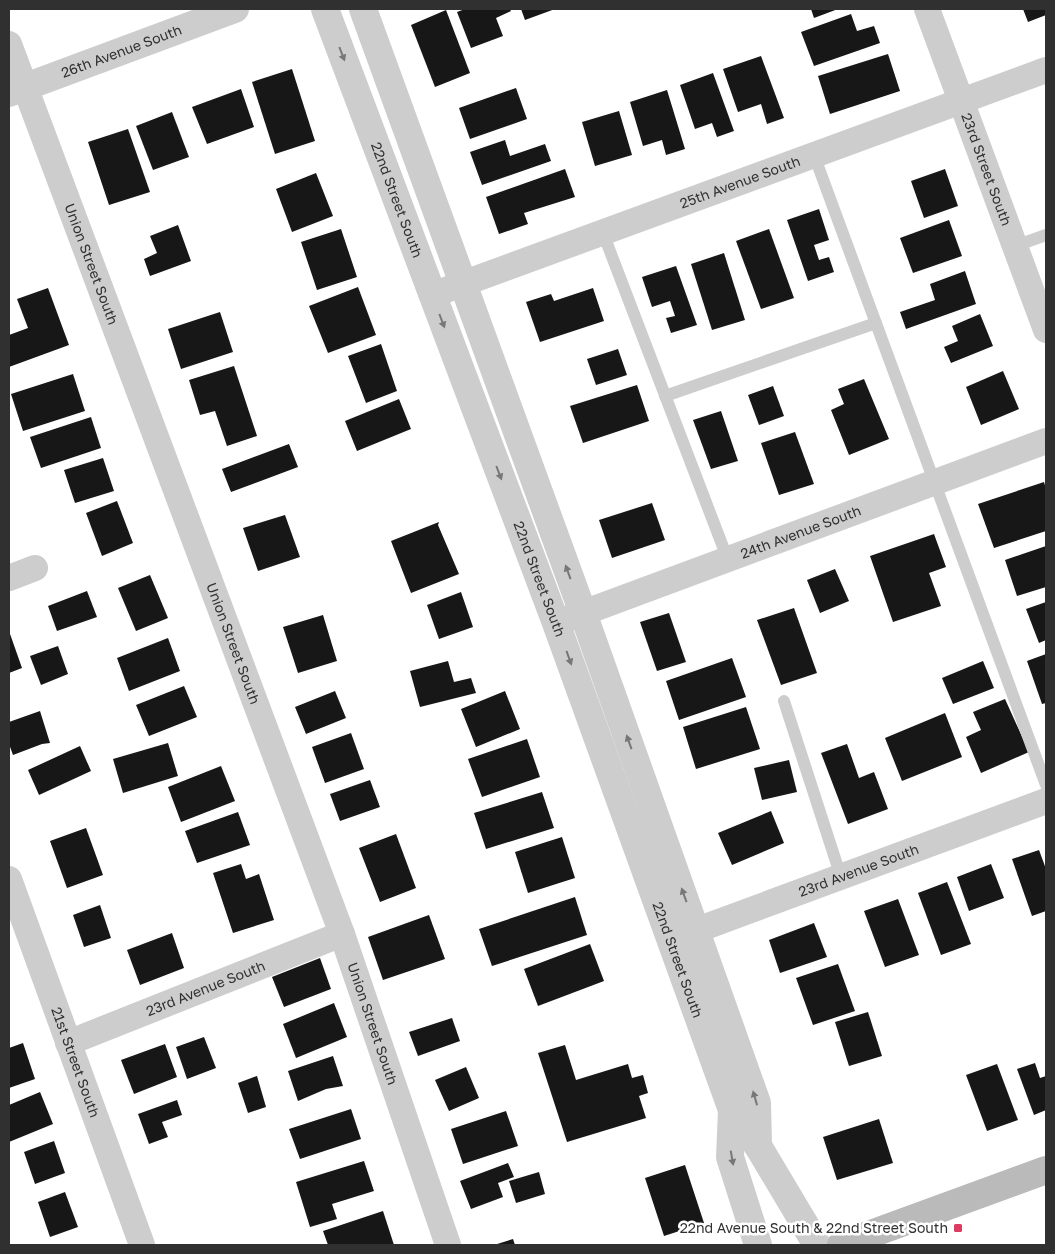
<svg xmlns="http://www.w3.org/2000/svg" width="1055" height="1254" viewBox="0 0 1055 1254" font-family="'Golos Text',sans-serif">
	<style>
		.building { fill: #171717 }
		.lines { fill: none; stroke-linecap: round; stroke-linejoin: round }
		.service { stroke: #cdcdcd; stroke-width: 12 }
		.minor { stroke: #cdcdcd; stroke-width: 26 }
		.tertiary { stroke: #cdcdcd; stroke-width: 28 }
		.secondary { stroke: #bababa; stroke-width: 28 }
		.oneway { fill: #777 }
		.poi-dot { fill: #dd3b61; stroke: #fff; stroke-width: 2 }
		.labels { text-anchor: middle; stroke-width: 5; stroke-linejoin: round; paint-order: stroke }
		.street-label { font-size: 14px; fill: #303030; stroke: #fff }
		.poi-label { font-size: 14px; fill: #303030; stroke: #fff; text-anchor: end }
	</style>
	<rect width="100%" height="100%" fill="#fff"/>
	<!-- building -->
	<g class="building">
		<path d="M465,9H510L511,11L496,18L503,36L471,48L457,12Z"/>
		<path d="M521,9H555L525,20Z"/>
		<path d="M811,9H838L814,18Z"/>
		<path d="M1023,9H1046V15L1028,22Z"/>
		<path d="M446,10L470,73L435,87L411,25Z"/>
		<path d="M851,14L857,31L874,26L880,43L814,66L801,32Z"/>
		<path d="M888,54L900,91L830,114L818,76Z"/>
		<path d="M761,56L784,118L767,124L761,104L738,112L723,69Z"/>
		<path d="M292,69L315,141L275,154L252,82Z"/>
		<path d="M713,73L734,131L717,137L712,123L695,129L680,85Z"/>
		<path d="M516,88L527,119L470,139L459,108Z"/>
		<path d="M241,89L254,127L207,144L192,107Z"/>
		<path d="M667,90L685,149L666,155L662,140L643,146L630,102Z"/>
		<path d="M619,111L632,155L595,166L582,122Z"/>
		<path d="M172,112L189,157L153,170L136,126Z"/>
		<path d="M128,129L150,192L109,205L88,142Z"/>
		<path d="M505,140L510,156L545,144L551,161L482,185L470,152Z"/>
		<path d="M565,169L575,197L524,213L528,224L499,234L486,197Z"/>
		<path d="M945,169L958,206L924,218L911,181Z"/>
		<path d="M316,173L333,216L292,232L276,189Z"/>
		<path d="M819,209L829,240L814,245L819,260L829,257L834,272L808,281L787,220Z"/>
		<path d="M949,220L962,256L913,273L900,238Z"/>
		<path d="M178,225L191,261L150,276L144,259L157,253L150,236Z"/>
		<path d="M341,229L357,277L317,290L301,242Z"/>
		<path d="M769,229L794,298L761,309L736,241Z"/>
		<path d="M724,253L745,320L712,330L691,264Z"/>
		<path d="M676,266L697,325L671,333L666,318L675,316L670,301L652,307L642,277Z"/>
		<path d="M965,271L976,304L906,329L900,312L935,300L930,284Z"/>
		<path d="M358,287L376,335L328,353L309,306Z"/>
		<path d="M48,288L69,345L9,367V335L28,328L17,299Z"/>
		<path d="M593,288L604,321L540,342L526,302L551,294L554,301Z"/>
		<path d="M220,312L233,352L181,369L168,329Z"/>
		<path d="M980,314L993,346L951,363L944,347L958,341L952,326Z"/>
		<path d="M381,344L397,391L366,403L348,356Z"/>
		<path d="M618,349L627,375L596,385L587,359Z"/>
		<path d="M234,366L257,436L227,446L215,411L200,415L189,380Z"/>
		<path d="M1003,371L1019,409L981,425L966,387Z"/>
		<path d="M73,374L85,411L23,431L11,394Z"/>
		<path d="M864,379L889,439L849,455L831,410L844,404L838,389Z"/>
		<path d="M637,385L649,421L583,443L570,406Z"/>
		<path d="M773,386L784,416L759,425L748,395Z"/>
		<path d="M399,399L411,429L357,451L345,421Z"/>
		<path d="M721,411L738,461L711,469L693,420Z"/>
		<path d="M91,417L101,448L41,468L30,437Z"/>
		<path d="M795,432L814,484L779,495L761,443Z"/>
		<path d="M289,444L298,467L231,492L222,469Z"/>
		<path d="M103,458L114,491L75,503L64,470Z"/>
		<path d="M1044,482L1046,489V531L994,548L978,504Z"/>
		<path d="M117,501L133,543L102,556L86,513Z"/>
		<path d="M652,503L665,540L612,558L599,520Z"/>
		<path d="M285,515L300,557L258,571L243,528Z"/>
		<path d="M439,522L438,525L459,574L411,593L391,541Z"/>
		<path d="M934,534L946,567L929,573L941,606L893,622L870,556Z"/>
		<path d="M1046,546V587L1017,596L1005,560Z"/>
		<path d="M835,569L849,601L820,613L807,580Z"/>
		<path d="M150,575L168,618L136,631L118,588Z"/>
		<path d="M87,591L97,617L57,631L48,606Z"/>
		<path d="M461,592L473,627L439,639L427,605Z"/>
		<path d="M1046,602V640L1039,643L1026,609Z"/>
		<path d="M794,608L817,673L781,685L757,620Z"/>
		<path d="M669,613L686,662L657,671L640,622Z"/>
		<path d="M323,615L337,661L298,673L283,627Z"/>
		<path d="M9,631L22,668L9,673Z"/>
		<path d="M168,638L180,671L129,691L117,658Z"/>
		<path d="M58,646L68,674L41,685L30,656Z"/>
		<path d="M1046,654V703L1042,704L1027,661Z"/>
		<path d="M732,658L746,697L679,720L666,681Z"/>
		<path d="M448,661L454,682L471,678L476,693L420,707L410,671Z"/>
		<path d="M983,661L994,688L953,704L942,678Z"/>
		<path d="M184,686L197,717L149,736L136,705Z"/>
		<path d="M335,691L346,718L306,734L295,707Z"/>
		<path d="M505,691L520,729L476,747L461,709Z"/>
		<path d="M1005,699L1029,752L981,773L966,737L981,730L973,712Z"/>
		<path d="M746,707L760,749L696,769L683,727Z"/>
		<path d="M40,711L50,743L42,744L13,755L9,744V722Z"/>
		<path d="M945,713L962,757L902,781L885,738Z"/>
		<path d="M351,733L364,769L325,783L312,747Z"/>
		<path d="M527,739L540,777L482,797L468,759Z"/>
		<path d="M168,743L178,776L123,793L113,759Z"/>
		<path d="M847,744L859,778L874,772L888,809L848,824L821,753Z"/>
		<path d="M80,746L91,771L39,795L28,770Z"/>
		<path d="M789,760L797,792L762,800L754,768Z"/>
		<path d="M221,766L235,801L181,822L168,787Z"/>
		<path d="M370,780L380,807L340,821L330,794Z"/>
		<path d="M542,792L554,828L486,849L474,813Z"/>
		<path d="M771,811L784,843L732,865L718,833Z"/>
		<path d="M238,812L250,845L197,863L185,831Z"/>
		<path d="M86,828L103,875L67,888L50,841Z"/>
		<path d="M396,834L416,888L380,902L359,848Z"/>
		<path d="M562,837L575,878L528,893L515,852Z"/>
		<path d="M1039,850L1046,869V911L1032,916L1012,859Z"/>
		<path d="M241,864L246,879L259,874L274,920L233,933L213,873Z"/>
		<path d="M991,864L1004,898L969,911L957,877Z"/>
		<path d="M947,882L971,944L941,955L918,893Z"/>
		<path d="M575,897L587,935L492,966L479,929Z"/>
		<path d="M898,899L919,955L885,967L864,911Z"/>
		<path d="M100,905L111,938L84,947L73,915Z"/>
		<path d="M429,915L445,959L383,980L368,937Z"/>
		<path d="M814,923L827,957L780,973L769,940Z"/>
		<path d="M172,933L184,968L140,985L127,950Z"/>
		<path d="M590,944L604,981L538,1006L524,969Z"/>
		<path d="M320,958L331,989L284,1007L272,977Z"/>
		<path d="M838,964L855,1011L813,1025L796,978Z"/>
		<path d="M334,1003L347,1037L296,1058L283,1024Z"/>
		<path d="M868,1012L882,1056L849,1066L835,1022Z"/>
		<path d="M452,1018L460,1041L418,1056L409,1032Z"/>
		<path d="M204,1037L216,1068L187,1079L176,1047Z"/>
		<path d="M23,1043L35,1079L9,1088V1048Z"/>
		<path d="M165,1044L177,1077L134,1094L121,1060Z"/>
		<path d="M565,1045L576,1080L628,1064L632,1078L643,1075L648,1093L639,1096L646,1118L567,1142L538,1053Z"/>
		<path d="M333,1056L343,1086L326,1089L298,1101L288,1071Z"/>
		<path d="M1035,1063L1040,1078L1046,1076V1110L1034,1115L1017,1069Z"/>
		<path d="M997,1064L1018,1120L987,1131L966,1075Z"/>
		<path d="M466,1067L479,1098L449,1111L435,1080Z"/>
		<path d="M257,1076L266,1107L248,1113L238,1083Z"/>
		<path d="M40,1092L53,1124L9,1142V1105Z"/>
		<path d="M177,1100L182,1115L162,1122L168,1137L149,1144L138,1114Z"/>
		<path d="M351,1109L361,1139L300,1159L289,1129Z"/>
		<path d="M506,1111L518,1146L463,1164L451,1129Z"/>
		<path d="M879,1119L893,1163L837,1180L823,1137Z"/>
		<path d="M54,1141L65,1173L35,1184L24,1152Z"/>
		<path d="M364,1161L374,1191L332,1204L337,1219L310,1227L296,1182Z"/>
		<path d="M508,1163L514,1177L498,1183L503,1197L471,1209L460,1181Z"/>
		<path d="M685,1165L704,1223L664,1236L645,1178Z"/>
		<path d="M539,1172L545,1194L516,1203L509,1181Z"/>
		<path d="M65,1192L78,1227L50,1237L38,1202Z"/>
		<path d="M383,1211L394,1245H328L323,1231Z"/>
		<path d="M513,1239L515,1245H494Z"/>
	</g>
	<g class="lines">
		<!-- service -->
		<g class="service">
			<path d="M814,155L1046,785"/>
			<path d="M603,233L728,560"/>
			<path d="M1015,246L1046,235"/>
			<path d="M665,396L876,323"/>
			<path d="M784,701L841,877"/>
		</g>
		<!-- minor -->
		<g class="minor">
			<path id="s1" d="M927,9L1046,330"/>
			<path id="s2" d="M9,44L342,934L448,1245"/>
			<path id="s3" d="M432,295L1046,70"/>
			<path d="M9,578L35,568"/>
			<path id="s4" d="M556,623L1046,441"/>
			<path id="s5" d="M9,879L142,1245"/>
			<path id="s6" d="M674,936L697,930L1046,801"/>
			<path id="s7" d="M68,1043L342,934"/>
		</g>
		<!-- tertiary -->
		<g class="tertiary">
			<path id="s8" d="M325,9L556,623L732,1110L758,1146L817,1245"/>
			<path d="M363,9L583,613L757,1103L758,1146"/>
			<path id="s9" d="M9,93L235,9"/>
			<path d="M732,1110L730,1157L758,1245"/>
		</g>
		<!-- secondary -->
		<path class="secondary" d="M841,1245L1046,1170"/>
	</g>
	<!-- one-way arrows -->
	<defs><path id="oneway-solid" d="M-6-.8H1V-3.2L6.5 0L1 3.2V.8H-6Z" transform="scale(1.25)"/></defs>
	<g class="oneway">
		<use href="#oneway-solid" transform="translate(342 54) rotate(69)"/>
		<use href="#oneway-solid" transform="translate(442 321) rotate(69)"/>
		<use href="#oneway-solid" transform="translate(499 473) rotate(69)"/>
		<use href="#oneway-solid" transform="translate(568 572) rotate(-110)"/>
		<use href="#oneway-solid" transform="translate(569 658) rotate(70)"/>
		<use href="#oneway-solid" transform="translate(629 742) rotate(-110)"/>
		<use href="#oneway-solid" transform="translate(684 895) rotate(-110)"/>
		<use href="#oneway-solid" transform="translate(755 1098) rotate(-106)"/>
		<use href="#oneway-solid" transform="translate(732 1158) rotate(80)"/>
	</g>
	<!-- markers -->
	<rect class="poi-dot" x="953" y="1223" width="10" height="10" rx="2.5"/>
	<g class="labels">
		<!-- street labels -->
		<g class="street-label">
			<text dy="5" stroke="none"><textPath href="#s9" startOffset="120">26th Avenue South</textPath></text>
			<text dy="5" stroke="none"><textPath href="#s1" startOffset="171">23rd Street South</textPath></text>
			<text dy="5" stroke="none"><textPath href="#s3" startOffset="328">25th Avenue South</textPath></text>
			<text dy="5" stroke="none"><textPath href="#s8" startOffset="204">22nd Street South</textPath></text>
			<text dy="5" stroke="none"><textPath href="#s2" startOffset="235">Union Street South</textPath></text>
			<text dy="5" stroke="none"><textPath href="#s4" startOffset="261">24th Avenue South</textPath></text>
			<text dy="5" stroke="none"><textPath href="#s8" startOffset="609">22nd Street South</textPath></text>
			<text dy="5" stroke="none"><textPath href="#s2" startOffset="640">Union Street South</textPath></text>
			<text dy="5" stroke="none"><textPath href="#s6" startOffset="196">23rd Avenue South</textPath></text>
			<text dy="5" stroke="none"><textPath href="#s8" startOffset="1014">22nd Street South</textPath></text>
			<text dy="5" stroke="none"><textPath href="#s7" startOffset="148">23rd Avenue South</textPath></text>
			<text dy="5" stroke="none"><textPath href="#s2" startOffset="1045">Union Street South</textPath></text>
			<text dy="5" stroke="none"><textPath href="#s5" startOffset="195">21st Street South</textPath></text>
		</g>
		<!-- poi labels -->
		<g class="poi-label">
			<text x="948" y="1233">22nd Avenue South &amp; 22nd Street South</text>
		</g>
	</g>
	<!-- border -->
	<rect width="1055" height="1254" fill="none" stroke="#303030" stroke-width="20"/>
</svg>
